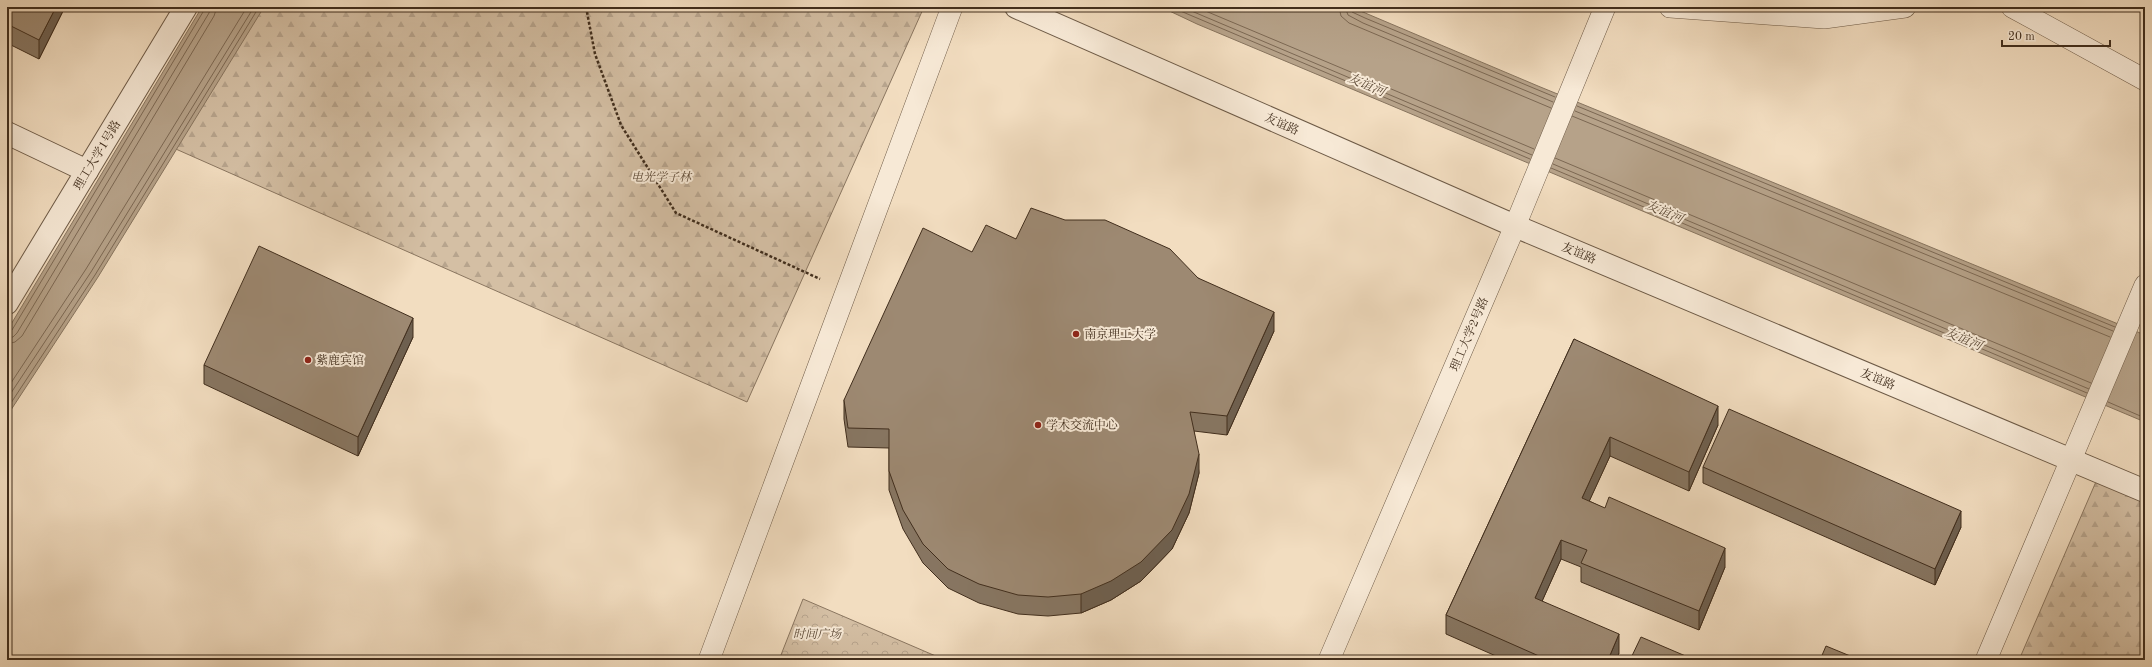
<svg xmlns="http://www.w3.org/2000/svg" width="2152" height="667" viewBox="0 0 2152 667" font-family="'Old Standard TT','Noto Serif SC',serif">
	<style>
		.forest { fill: url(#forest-firs); stroke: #8a7660 }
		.park { fill: url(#park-crowns); stroke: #8a7660 }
		.water { fill: #b6a289; stroke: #87745e }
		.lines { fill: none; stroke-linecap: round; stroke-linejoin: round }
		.shore { stroke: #7c6853; stroke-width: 1 }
		.service-casing { stroke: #6d5a46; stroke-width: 22 }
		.minor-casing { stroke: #6d5a46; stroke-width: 24 }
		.path { stroke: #412e1d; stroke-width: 2.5; stroke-dasharray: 3 2; stroke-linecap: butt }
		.service { stroke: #f7e9d6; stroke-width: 21 }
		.minor { stroke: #f7e9d6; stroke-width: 22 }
		.wall { fill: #877662; stroke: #412e1d }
		.shaded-wall { fill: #6e6050; stroke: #412e1d }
		.building { fill: #9d8972; stroke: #412e1d }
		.poi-dot { fill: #8f2418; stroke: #f7e9d6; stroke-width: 1.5 }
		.labels { text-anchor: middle; stroke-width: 4; stroke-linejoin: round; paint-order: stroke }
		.street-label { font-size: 12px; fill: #412e1d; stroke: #f7e9d6 }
		.park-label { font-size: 12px; font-style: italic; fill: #5e4b38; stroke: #f7e9d6 }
		.poi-label { font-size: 12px; fill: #412e1d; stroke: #f7e9d6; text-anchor: start }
		.water-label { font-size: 13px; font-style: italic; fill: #5e4b38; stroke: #f7e9d6 }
	</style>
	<defs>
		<pattern id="forest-firs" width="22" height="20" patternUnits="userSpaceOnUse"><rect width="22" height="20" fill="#d4bfa4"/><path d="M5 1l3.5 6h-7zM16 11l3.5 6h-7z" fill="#b7a48d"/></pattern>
		<pattern id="park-crowns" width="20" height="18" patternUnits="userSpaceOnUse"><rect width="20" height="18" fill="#d4bfa4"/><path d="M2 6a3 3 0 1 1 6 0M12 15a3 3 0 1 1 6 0" fill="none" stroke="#b7a48d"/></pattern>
	</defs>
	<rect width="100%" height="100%" fill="#f2ddc0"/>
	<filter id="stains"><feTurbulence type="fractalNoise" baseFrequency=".005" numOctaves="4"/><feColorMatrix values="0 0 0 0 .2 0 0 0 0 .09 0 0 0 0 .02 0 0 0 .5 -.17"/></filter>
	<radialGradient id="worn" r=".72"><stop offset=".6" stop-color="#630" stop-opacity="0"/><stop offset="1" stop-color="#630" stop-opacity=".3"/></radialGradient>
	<!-- forest -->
	<g class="forest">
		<path d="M259,7H924L747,402L169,146Z"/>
		<path d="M2098,477L2145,499V660H2019Z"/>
	</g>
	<!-- park -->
	<path class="park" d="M803,599L945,660H779Z"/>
	<!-- water -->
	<g class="water">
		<path d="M202,7H264L98,277L7,416V331Z"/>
		<path d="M1161,7H1351L1538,86L2145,335V422L1197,24Z"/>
	</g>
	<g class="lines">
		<!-- shore -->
		<g class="shore">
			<path d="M1171,7L1530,159"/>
			<path d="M1182,7L1532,155"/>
			<path d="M1196,7L1534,149"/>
			<path d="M1339,7L1341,16L1349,23L1551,108"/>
			<path d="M1345,7L1348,15L1363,23L1553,102"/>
			<path d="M1350,7L1352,12L1365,18L1555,97"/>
			<path d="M1577,106L2115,327"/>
			<path d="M1575,111L2113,331"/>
			<path d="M1572,116L2110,337"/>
			<path d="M1555,158L2091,383"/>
			<path d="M1553,164L2089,389"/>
			<path d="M1551,168L2087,393"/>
			<path d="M7,333L12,330L206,7"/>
			<path d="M7,338L13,337L17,333L209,13L211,7"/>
			<path d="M7,344L15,342L22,336L214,16L217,7"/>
			<path d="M7,389L86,269L247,7"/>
			<path d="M7,399L91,272L254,7"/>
			<path d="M2108,402L2145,418"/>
			<path d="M7,409L95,275L259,7"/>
		</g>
		<defs>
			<g id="service">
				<path d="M1670,7L1824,18L1905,7"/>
				<path d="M2012,7L2145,80"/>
				<path d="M709,660L952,7"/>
				<path d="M1329,660L1515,226L1605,7"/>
				<path d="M1986,660L2145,285"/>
			</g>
			<g id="minor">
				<path d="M1016,7L1515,226L2145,491"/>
				<path d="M7,133L87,171"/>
				<path d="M7,303L186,7"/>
			</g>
		</defs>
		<!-- service casing -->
		<use href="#service" class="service-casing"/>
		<!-- minor casing -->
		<use href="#minor" class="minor-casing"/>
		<!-- path -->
		<path class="path" d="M586,7L595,54L621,125L676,213L820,279"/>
		<!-- service -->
		<use href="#service" class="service"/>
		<!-- minor -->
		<use href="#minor" class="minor"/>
	</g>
	<!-- wall -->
	<g class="wall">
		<path d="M7,7H65L39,59L7,43Z"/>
		<path d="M1016,239L1198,278L1274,331L1227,435L1194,431L1199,473L1189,513L1172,549L1141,581L1111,600L1081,613L1048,616L1018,614L979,603L948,588L923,563L903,529L889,490V448L848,447L844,419V400L972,252Z"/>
		<path d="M413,337L358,456L204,384V365Z"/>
		<path d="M1574,339L1718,425L1689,491L1610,456L1589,501L1725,567L1699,630L1581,582V567L1561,559L1542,601L1619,653L1616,660H1505L1446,634V615Z"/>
		<path d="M1703,467L1961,527L1935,585L1703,483Z"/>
	</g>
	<!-- shaded-wall -->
	<g class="shaded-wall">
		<path d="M56,7H65L39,59V40Z"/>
		<path d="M1274,312V331L1227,435V416Z"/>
		<path d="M413,318V337L358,456V437Z"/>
		<path d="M1718,406V425L1689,491V472Z"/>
		<path d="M1610,437V456L1582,517V498Z"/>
		<path d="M1199,454V473L1189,513L1172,549L1141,581L1111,600L1081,613V594Z"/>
		<path d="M1961,511V527L1935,585V569Z"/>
		<path d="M1561,540V559L1535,617V598Z"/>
		<path d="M1725,548V567L1699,630V611Z"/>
		<path d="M1619,634V653L1616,660H1608Z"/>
	</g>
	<!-- building -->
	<g class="building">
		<path d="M7,7H56L39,40L7,24Z"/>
		<path d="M1031,208L1065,220H1105L1170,249L1198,278L1274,312L1227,416L1190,412L1199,454L1189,494L1172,530L1141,562L1111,581L1081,594L1048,597L1018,595L979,584L948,569L923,544L903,510L889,471V429L848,428L844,400L923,228L972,252L986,225L1016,239Z"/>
		<path d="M259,246L413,318L358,437L204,365Z"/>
		<path d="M1574,339L1718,406L1689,472L1610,437L1582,498L1605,508L1609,497L1725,548L1699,611L1581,563L1587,550L1561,540L1535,598L1619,634L1608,660H1548L1446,615Z"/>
		<path d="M1729,409L1961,511L1935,569L1703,467Z"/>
		<path d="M1641,637L1695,660H1630Z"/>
		<path d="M1826,646L1860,660H1820Z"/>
	</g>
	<!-- markers -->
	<g class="poi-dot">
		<circle cx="1076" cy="334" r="4"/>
		<circle cx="308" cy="360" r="4"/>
		<circle cx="1038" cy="425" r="4"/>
	</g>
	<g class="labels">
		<!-- street labels -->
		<g class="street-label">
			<text transform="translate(1282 124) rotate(24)" y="4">友谊路</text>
			<text transform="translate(97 155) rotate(-59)" y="4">理工大学1号路</text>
			<text transform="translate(1579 253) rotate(23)" y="4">友谊路</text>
			<text transform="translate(1469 334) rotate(-67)" y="4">理工大学2号路</text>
			<text transform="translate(1878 379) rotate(23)" y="4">友谊路</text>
		</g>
		<!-- park labels -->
		<g class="park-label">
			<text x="661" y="181">电光学子林</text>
			<text x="817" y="638">时间广场</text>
		</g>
		<!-- poi labels -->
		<g class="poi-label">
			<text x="1084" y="338">南京理工大学</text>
			<text x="316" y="364">紫鹿宾馆</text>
			<text x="1046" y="429">学术交流中心</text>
		</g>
		<!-- water labels -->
		<g class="water-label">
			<text transform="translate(1367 84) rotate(23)" y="5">友谊河</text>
			<text transform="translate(1665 211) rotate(23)" y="5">友谊河</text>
			<text transform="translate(1964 338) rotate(23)" y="5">友谊河</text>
		</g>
	</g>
	<!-- margin -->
	<rect width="2152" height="667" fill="none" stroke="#f2ddc0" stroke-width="24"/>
	<rect x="8" y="8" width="2136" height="651" fill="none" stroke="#412e1d" stroke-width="2"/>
	<rect x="12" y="12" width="2128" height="643" fill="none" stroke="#412e1d"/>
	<!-- scale -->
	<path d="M2002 40v6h108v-6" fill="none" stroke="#412e1d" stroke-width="2"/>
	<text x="2008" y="40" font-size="12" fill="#412e1d" stroke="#f7e9d6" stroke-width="3" paint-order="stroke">20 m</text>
	<rect width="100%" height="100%" filter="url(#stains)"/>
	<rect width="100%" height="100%" fill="url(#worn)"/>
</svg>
